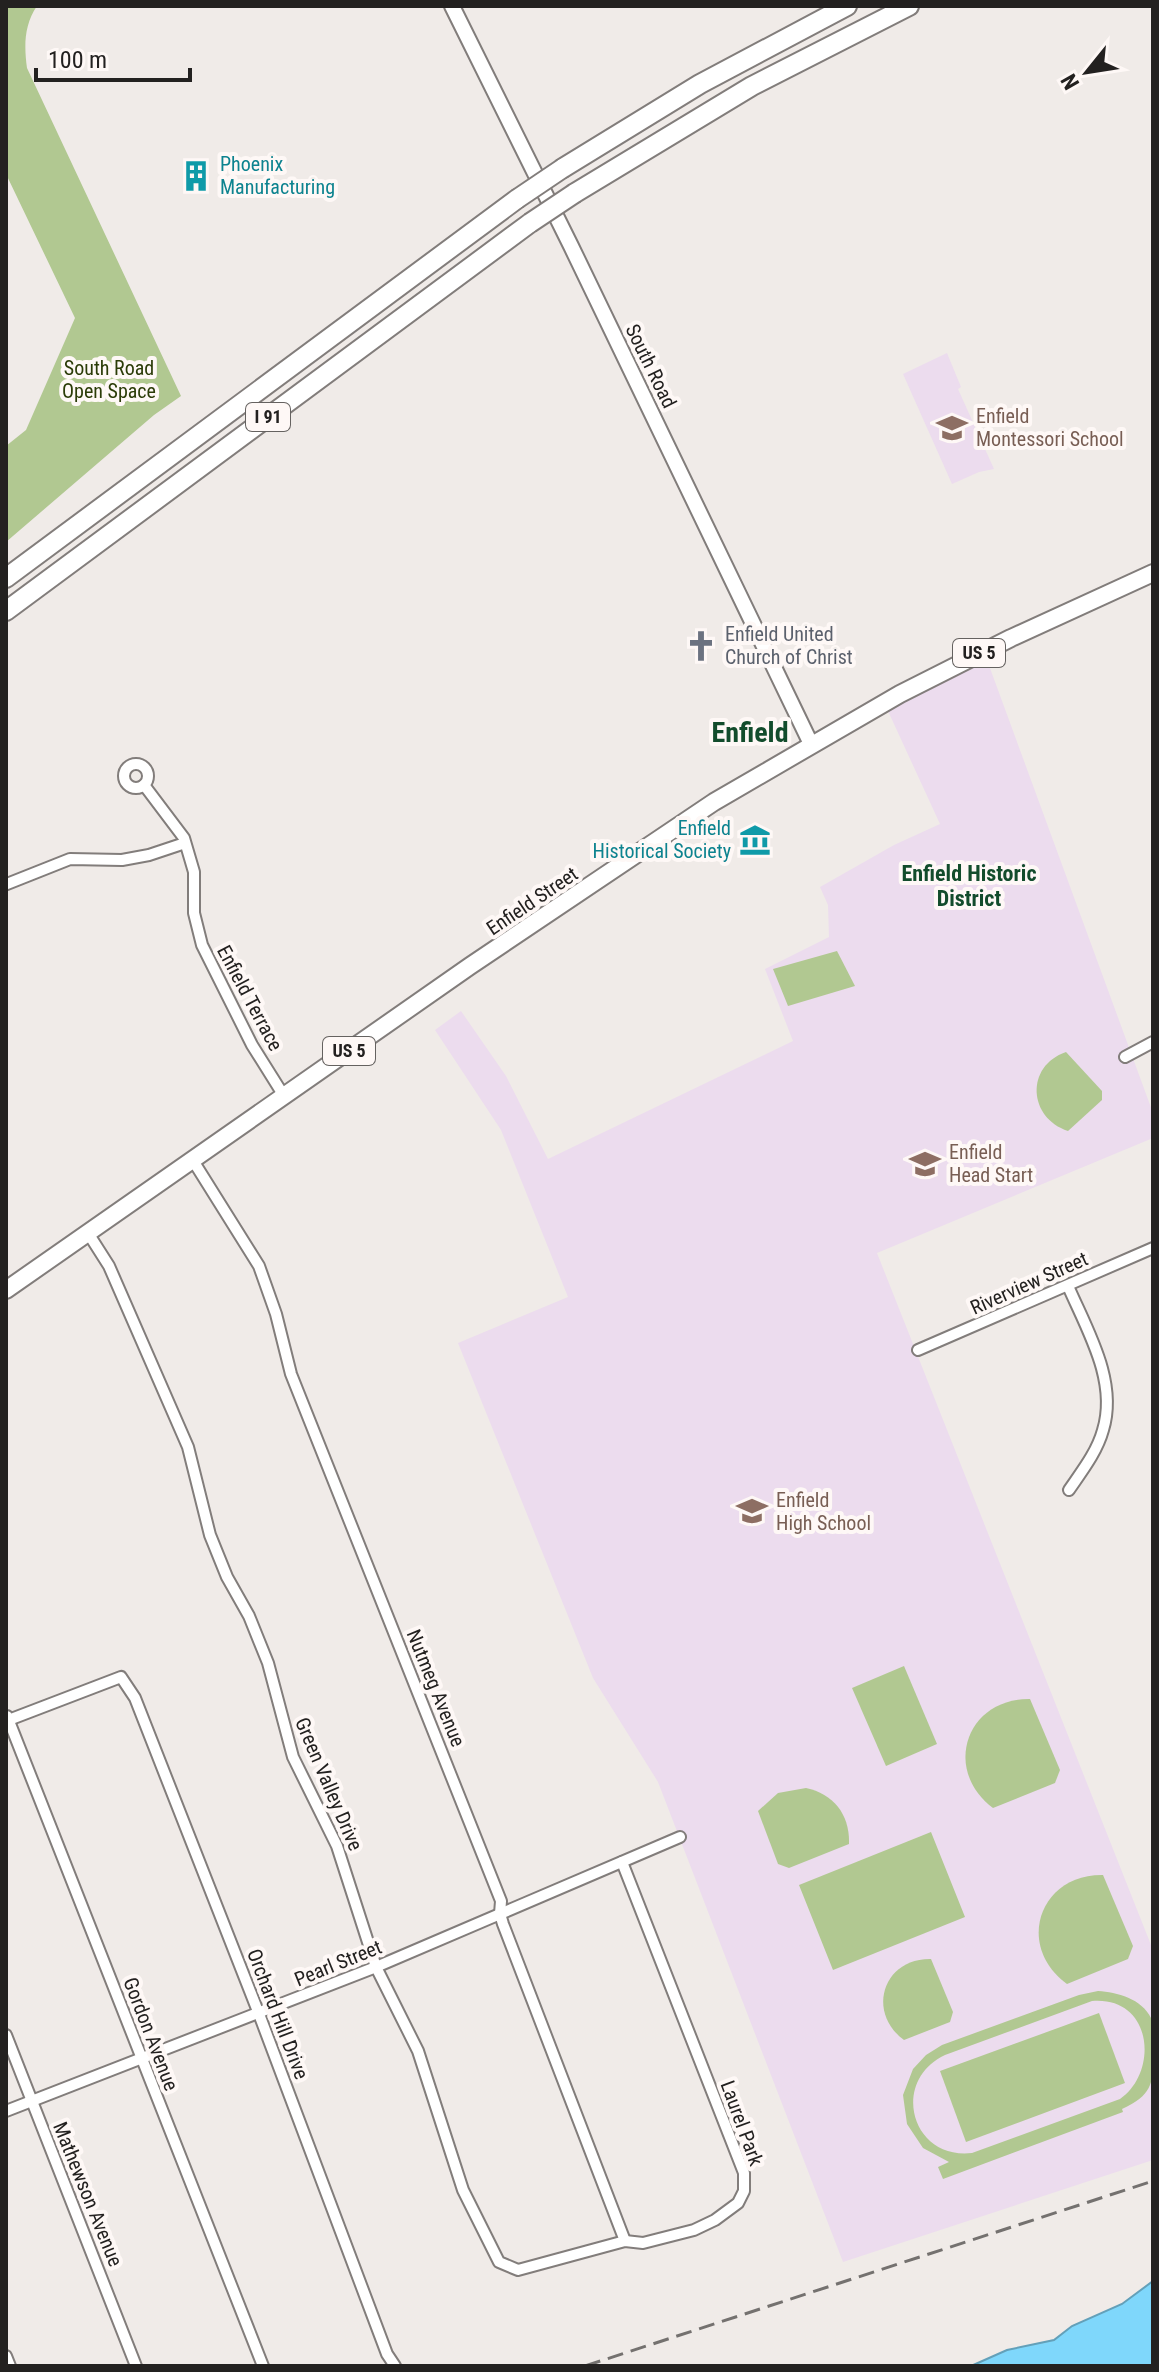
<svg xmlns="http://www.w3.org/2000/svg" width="1159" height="2372" viewBox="0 0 1159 2372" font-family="'Roboto Condensed',sans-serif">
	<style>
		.education { fill: #ecdcee }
		.green { fill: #b1c891; fill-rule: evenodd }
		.water { fill: #7fd7fb; stroke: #63a0b9; stroke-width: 2 }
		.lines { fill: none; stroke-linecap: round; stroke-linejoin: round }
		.street-casing { stroke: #827d7b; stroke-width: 14 }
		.secondary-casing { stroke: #827d7b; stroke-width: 18 }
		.primary-casing { stroke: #827d7b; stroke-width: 20 }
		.highway-casing { stroke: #827d7b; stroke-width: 22 }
		.street { stroke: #fff; stroke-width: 10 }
		.secondary { stroke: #fff; stroke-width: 14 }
		.primary { stroke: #fff; stroke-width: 16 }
		.highway { stroke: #fff; stroke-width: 18 }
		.rail { stroke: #74716f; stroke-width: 3; stroke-dasharray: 16 8; stroke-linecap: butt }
		.highway-bridge-casing { stroke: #827d7b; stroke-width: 22; stroke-linecap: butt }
		.highway-bridge { stroke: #fff; stroke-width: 18 }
		.labels { text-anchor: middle; stroke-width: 8; stroke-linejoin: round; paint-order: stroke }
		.shield { fill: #fef8f6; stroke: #656260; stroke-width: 2 }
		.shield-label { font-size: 18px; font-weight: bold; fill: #232120 }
		.culture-label { font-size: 20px; fill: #0d838f; stroke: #fef8f6; text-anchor: start }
		.street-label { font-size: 20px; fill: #232120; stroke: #fef8f6 }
		.park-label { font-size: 20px; fill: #2b3c08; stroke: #fef8f6 }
		.education-label { font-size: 20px; fill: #785e54; stroke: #fef8f6; text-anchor: start }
		.worship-label { font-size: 20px; fill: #5b616d; stroke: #fef8f6; text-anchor: start }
		.neighbourhood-label { font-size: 22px; font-weight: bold; fill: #124c2c; stroke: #fef8f6 }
		.district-label { font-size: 28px; font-weight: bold; fill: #124c2c; stroke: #fef8f6 }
	</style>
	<rect width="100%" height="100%" fill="#f0ebe8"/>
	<!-- education -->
	<g class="education">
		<path d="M947,353L961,387L958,389L994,469L979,472L952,484L903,374Z"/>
		<path d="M987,660L1153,1113V1138L877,1253L1153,1950V2160L843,2262L658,1782L593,1678L458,1343L568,1297L501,1130L435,1030L461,1011L506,1076L548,1159L793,1041L765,969L829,937L828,905L820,887L894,845L940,824L888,711Z"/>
	</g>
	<!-- green -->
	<g class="green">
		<path d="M6,6H37C24,25 24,46 27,68L181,396L154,415L6,542V446L26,430L75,318L6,174Z"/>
		<path d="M837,951L855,986L788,1006L773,969Z"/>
		<path d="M1066,1052L1102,1091V1100L1068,1131C1028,1118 1025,1066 1066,1052Z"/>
		<path d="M904,1666L937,1744L886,1766L852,1688Z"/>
		<path d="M1030,1699L1060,1770L1055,1783L993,1808C942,1770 966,1698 1030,1699Z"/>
		<path d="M806,1788C834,1794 850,1815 849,1844L789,1868L778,1864L758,1811L778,1793Z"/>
		<path d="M931,1832L965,1917L833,1970L799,1885Z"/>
		<path d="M1103,1875L1133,1946L1128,1959L1067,1984C1015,1946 1039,1874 1103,1875Z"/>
		<path d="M931,1959L953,2012L950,2022L904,2040C866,2012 883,1958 931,1959Z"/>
		<path d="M1098,1991C1117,1992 1142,1999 1151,2018C1155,2026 1153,2040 1153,2049C1153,2081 1155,2094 1122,2109L1123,2112L943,2179L938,2167L949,2162L923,2148L907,2124L903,2095L913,2069L926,2055L942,2045L1079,1995ZM1092,2001C1153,1996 1159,2072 1120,2099L972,2153C911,2160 890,2081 945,2055Z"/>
		<path d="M1099,2013L1125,2083L966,2142L940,2071Z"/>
	</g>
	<!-- water -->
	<path class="water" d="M1153,2281V2366H971L1007,2350L1054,2340L1072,2326L1122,2304Z"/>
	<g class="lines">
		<defs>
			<g id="street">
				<circle cx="136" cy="776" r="12"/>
				<path d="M144,785L184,838L194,872V913L202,945L252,1045L284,1096"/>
				<path d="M7,884L70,859L122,860L149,855L185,843"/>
				<path d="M1125,1057L1153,1042"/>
				<path d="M192,1159L259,1266L276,1314L291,1374L501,1901L500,1914L503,1924L625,2241"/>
				<path d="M88,1233L109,1266L188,1447L210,1535L227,1577L249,1616L268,1663L293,1757L337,1846L376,1967L418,2051L463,2190L499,2262L518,2270L625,2241L643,2243L694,2230L715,2220L738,2203L744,2191V2173L622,1862"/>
				<path d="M1068,1286C1087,1330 1118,1381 1103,1430C1097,1452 1082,1471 1069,1490"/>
				<path d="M918,1350L1153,1248"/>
				<path d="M7,1716L263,2366"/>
				<path d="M6,1721L121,1677L135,1698L259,2014L387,2354L395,2366"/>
				<path d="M6,2035L136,2366"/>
				<path d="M6,2111L376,1967L680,1837"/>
				<path d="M6,2356L10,2366"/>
			</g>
			<path id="secondary" d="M452,6L571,246L811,744"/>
			<path id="primary" d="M6,1290L470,966L714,802L900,694L1011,638L1153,573"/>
			<g id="highway">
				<path d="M563,168L700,84L847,6"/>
				<path d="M575,193L752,86L909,6"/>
				<path d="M6,578L517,199"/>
				<path d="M6,611L530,223"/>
			</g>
		</defs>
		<!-- street casing -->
		<use href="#street" class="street-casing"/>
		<!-- secondary casing -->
		<use href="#secondary" class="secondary-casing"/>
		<!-- primary casing -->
		<use href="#primary" class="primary-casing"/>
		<!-- highway casing -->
		<use href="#highway" class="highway-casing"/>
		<!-- street -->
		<use href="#street" class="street"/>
		<!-- secondary -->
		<use href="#secondary" class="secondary"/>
		<!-- primary -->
		<use href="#primary" class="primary"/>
		<!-- highway -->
		<use href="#highway" class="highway"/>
		<!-- rail -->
		<path class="rail" d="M585,2366L1153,2181"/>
		<defs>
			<g id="highway-bridge">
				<path d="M517,199L563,168"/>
				<path d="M530,223L575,193"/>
			</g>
		</defs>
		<!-- highway-bridge casing -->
		<use href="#highway-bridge" class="highway-bridge-casing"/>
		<!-- highway-bridge -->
		<use href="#highway-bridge" class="highway-bridge"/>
	</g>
	<!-- icons -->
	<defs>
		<symbol id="building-bare" viewBox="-9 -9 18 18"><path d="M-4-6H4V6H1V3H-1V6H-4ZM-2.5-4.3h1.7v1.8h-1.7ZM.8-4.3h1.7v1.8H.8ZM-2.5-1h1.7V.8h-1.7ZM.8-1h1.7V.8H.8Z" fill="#0f9aa8" stroke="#fef8f6" stroke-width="2.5" paint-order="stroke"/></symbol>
		<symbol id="school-bare" viewBox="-9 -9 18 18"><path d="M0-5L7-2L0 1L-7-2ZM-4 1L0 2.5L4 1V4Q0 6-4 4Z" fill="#8d6e63" stroke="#fef8f6" stroke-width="2.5" paint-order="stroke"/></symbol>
		<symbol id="church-bare" viewBox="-9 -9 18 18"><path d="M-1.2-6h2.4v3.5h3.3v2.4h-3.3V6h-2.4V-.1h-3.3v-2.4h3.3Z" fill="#6b7280" stroke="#fef8f6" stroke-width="2.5" paint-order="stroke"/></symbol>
		<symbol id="museum-bare" viewBox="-9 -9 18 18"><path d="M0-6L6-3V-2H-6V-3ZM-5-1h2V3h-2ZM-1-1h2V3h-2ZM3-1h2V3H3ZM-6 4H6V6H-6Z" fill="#0f9aa8" stroke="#fef8f6" stroke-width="2.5" paint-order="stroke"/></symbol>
	</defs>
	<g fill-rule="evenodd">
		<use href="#building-bare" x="174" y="154" width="44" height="44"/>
		<use href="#school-bare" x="930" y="406" width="44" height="44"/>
		<use href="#church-bare" x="679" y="624" width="44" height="44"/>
		<use href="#museum-bare" x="733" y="818" width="44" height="44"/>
		<use href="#school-bare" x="903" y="1142" width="44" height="44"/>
		<use href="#school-bare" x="730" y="1489" width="44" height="44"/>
	</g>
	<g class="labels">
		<!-- shield labels -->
		<g class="shield">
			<rect x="246" y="403" width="44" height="28" rx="6"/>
			<rect x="953" y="639" width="52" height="28" rx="6"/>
			<rect x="323" y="1037" width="52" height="28" rx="6"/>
		</g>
		<g class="shield-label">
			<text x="268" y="423">I 91</text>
			<text x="979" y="659">US 5</text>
			<text x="349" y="1057">US 5</text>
		</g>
		<!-- culture labels -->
		<g class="culture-label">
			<text x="220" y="171">Phoenix<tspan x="220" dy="23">Manufacturing</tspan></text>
			<text x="731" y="835" text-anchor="end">Enfield<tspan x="731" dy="23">Historical Society</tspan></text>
		</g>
		<!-- street labels -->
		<g class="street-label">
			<text transform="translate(651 366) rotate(64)" y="7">South Road</text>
			<text transform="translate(532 901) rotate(-34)" y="7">Enfield Street</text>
			<text transform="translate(250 998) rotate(62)" y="7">Enfield Terrace</text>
			<text transform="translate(1029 1283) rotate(-24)" y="7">Riverview Street</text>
			<text transform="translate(436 1688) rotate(68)" y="7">Nutmeg Avenue</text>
			<text transform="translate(329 1784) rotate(67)" y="7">Green Valley Drive</text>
			<text transform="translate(338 1963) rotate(-22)" y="7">Pearl Street</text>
			<text transform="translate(278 2014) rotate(69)" y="7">Orchard Hill Drive</text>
			<text transform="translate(151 2034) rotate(69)" y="7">Gordon Avenue</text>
			<text transform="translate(742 2123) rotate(70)" y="7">Laurel Park</text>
			<text transform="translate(88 2194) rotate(68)" y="7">Mathewson Avenue</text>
		</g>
		<!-- park labels -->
		<g class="park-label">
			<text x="109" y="375">South Road<tspan x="109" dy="23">Open Space</tspan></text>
		</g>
		<!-- education labels -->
		<g class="education-label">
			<text x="976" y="423">Enfield<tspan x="976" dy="23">Montessori School</tspan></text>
			<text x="949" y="1159">Enfield<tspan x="949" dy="23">Head Start</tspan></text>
			<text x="776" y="1507">Enfield<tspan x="776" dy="23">High School</tspan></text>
		</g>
		<!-- worship labels -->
		<g class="worship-label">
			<text x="725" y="641">Enfield United<tspan x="725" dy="23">Church of Christ</tspan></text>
		</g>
		<!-- neighbourhood labels -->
		<g class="neighbourhood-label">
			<text x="969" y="881">Enfield Historic<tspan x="969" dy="25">District</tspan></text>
		</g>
		<!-- district labels -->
		<g class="district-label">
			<text x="750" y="742">Enfield</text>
		</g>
	</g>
	<!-- border -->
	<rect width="1159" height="2372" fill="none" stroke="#232120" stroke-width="16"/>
	<!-- north arrow -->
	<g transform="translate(1087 72) rotate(240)" stroke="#fef8f6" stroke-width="6" paint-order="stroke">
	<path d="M0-6L14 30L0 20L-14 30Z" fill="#232120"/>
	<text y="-12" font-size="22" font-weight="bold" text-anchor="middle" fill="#232120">N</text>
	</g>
	<!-- scale -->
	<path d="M36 68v12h154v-12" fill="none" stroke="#232120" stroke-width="4"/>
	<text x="48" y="68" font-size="24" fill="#232120" stroke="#fef8f6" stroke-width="6" paint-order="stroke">100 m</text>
</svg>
